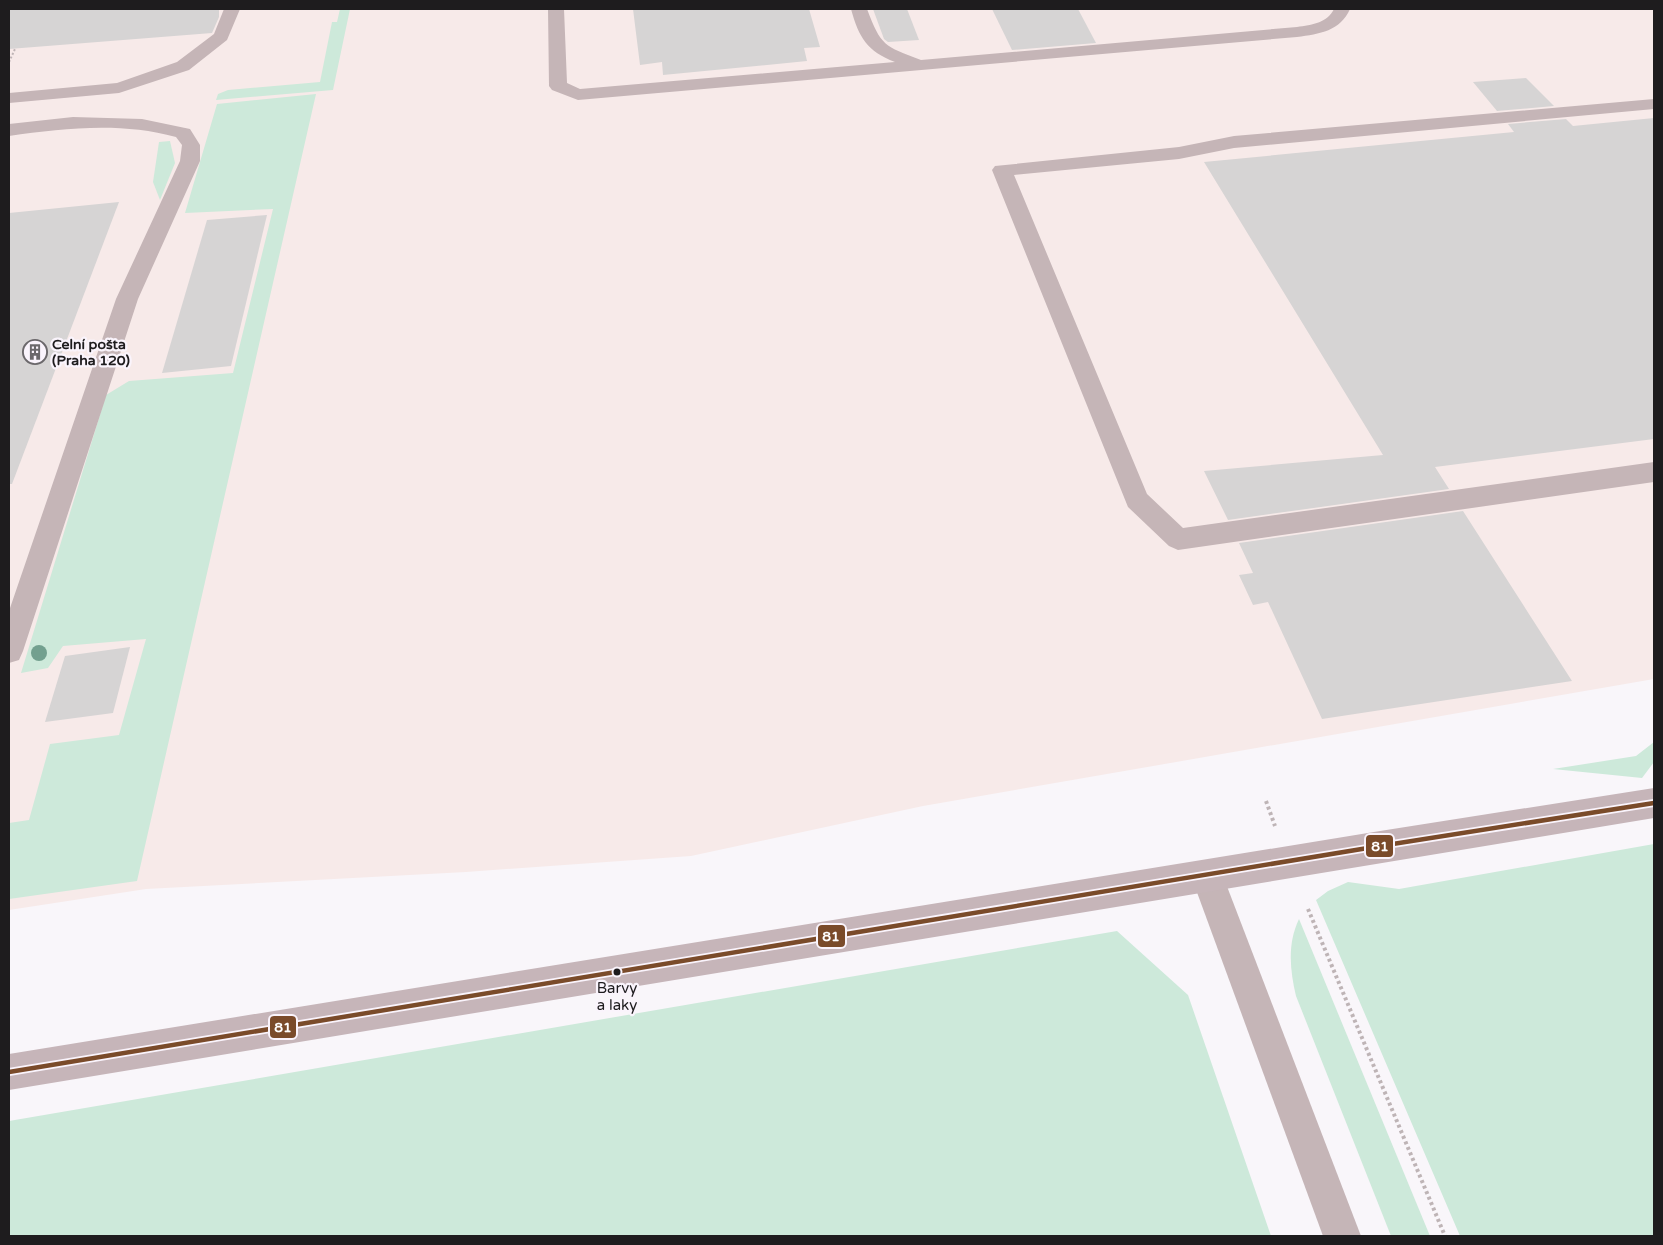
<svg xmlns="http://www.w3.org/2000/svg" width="1663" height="1245" viewBox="0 0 1663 1245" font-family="'Varela Round',sans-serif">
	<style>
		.industrial { fill: #f7eae9 }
		.green { fill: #cde9da }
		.building { fill: #d6d4d4 }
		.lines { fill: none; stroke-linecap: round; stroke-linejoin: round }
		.path-far1 { stroke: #beb4b6; stroke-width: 2; stroke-dasharray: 2 2; stroke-linecap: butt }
		.path { stroke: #beb4b6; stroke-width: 4; stroke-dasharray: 3 3; stroke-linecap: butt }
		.minor { fill: #c5b5b7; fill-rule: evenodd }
		.major { fill: #c6b5b9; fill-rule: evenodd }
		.bus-1-casing { stroke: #faf4fc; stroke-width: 8 }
		.bus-1 { stroke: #7a4b2a; stroke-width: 4.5 }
		.tree { fill: #73a08f }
		.bus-dot { fill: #1e1c1e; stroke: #faf4fc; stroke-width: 2 }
		.labels { text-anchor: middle; stroke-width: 4.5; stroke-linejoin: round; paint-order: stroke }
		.poi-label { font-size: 14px; font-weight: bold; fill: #1e1c1e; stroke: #faf4fc; text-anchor: start }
		.near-bus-label { font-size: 15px; fill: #1e1c1e; stroke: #faf4fc }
		.line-badge { stroke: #faf4fc; stroke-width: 2 }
		.badge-label { font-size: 14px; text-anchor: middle; font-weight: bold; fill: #fff }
	</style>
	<rect width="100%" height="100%" fill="#f9f6fa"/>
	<!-- industrial -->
	<path class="industrial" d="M9,9H1654V679L923,806L691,856L466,872L146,889L9,910Z"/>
	<!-- green -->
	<g class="green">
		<path d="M340,9H350L333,90L216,100L218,94L228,90L320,82L332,22H337Z"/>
		<path d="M316,94L137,881L9,899V823L29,820L50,744L119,735L146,639L63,646L48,668L21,673L106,395L129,381L233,373L273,209L185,213L217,104Z"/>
		<path d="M170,141L175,163L160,200L153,182L159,142Z"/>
		<path d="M1654,742V762L1642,778L1553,769L1636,756Z"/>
		<path d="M1654,844V1236H1460L1316,900L1328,891L1348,882L1399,889Z"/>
		<path d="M1299,919L1430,1236H1391L1296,996C1290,970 1287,944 1299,919Z"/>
		<path d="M1117,931L1188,995L1271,1236H9V1121Z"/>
	</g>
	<!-- building -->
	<g class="building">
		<path d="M9,9H219V17L212,33L9,49Z"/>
		<path d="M633,9H809L820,47L804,48L807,61L663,75L662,62L640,65Z"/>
		<path d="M873,9H907L919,40L888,42L884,39Z"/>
		<path d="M992,9H1078L1096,43L1012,50Z"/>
		<path d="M1526,78L1554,106L1497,111L1473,82Z"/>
		<path d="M1654,118V439L1435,467L1449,489L1228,520L1204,471L1383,455L1204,162L1514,132L1508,124L1566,119L1573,126Z"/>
		<path d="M119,202L12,484H9V213Z"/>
		<path d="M267,215L231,366L162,373L207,220Z"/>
		<path d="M1463,511L1572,681L1322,719L1268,602L1253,605L1239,575L1253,573L1239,543Z"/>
		<path d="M130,647L113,713L45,722L65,656Z"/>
	</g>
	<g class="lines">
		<!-- path-far1 -->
		<path class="path-far1" d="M9,62L15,49"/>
		<!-- path -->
		<g class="path">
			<path d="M1266,801L1275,826"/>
			<path d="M1308,909L1445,1236"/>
		</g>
		<!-- minor -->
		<g class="minor">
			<path d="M224,9H240L227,40L189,70L119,93L9,103V93L117,83L177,62L214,34Z"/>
			<path d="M548,9H564L567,83L580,89L895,62C867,51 859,38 851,9H867C881,46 884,46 921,60L1297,27C1312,25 1327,23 1334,9H1350C1340,31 1320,34 1297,37L578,100L552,90L549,86Z"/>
			<path d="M1654,99V109L1234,148L1179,159L1014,175L1147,494L1183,528L1654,462V482L1178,550L1169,546L1128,507L992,170L995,166L1179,147L1234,136Z"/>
			<path d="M73,117L142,119L190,129L200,145V161L138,299L23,651L19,660L9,663V611L116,299L180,161L182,145L176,137C121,122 65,128 9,136V124Z"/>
			<path d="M1207,860L1218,865L1223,876L1361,1236H1323L1191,876L1196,865Z"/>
		</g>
		<!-- major -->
		<path class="major" d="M1654,788V818L9,1090V1054L1380,831Z"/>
		<defs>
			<path id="bus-1" d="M9,1072L1380,846L1654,803"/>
		</defs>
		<!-- bus-1 casing -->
		<use href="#bus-1" class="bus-1-casing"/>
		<!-- bus-1 -->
		<use href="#bus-1" class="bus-1"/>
	</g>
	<!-- trees -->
	<circle class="tree" cx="39" cy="653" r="8"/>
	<!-- icons -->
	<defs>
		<symbol id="building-ring" viewBox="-11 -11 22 22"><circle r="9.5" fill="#faf4fc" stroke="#6b686b" stroke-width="1.5"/><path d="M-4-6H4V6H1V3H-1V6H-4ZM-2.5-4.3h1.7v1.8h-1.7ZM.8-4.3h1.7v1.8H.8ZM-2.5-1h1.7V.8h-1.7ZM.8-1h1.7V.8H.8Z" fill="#6b686b"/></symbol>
	</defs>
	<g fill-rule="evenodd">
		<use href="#building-ring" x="21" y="338" width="28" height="28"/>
	</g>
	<!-- markers -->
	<circle class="bus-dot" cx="617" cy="972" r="4.5"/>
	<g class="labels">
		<!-- poi labels -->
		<g class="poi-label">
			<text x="52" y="349">Celní pošta<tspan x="52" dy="16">(Praha 120)</tspan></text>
		</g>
		<!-- near-bus labels -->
		<g class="near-bus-label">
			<text x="617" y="993">Barvy<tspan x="617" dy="17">a laky</tspan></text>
		</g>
	</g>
	<g class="line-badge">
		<rect x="1365" y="834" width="29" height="24" rx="5" fill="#7a4b2a"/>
		<rect x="817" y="924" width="29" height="24" rx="5" fill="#7a4b2a"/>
		<rect x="269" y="1015" width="28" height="24" rx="5" fill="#7a4b2a"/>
	</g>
	<g class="badge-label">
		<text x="1380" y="851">81</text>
		<text x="831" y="941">81</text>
		<text x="283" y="1032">81</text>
	</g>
	<!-- border -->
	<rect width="1663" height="1245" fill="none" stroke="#1e1c1e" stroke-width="20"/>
</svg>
